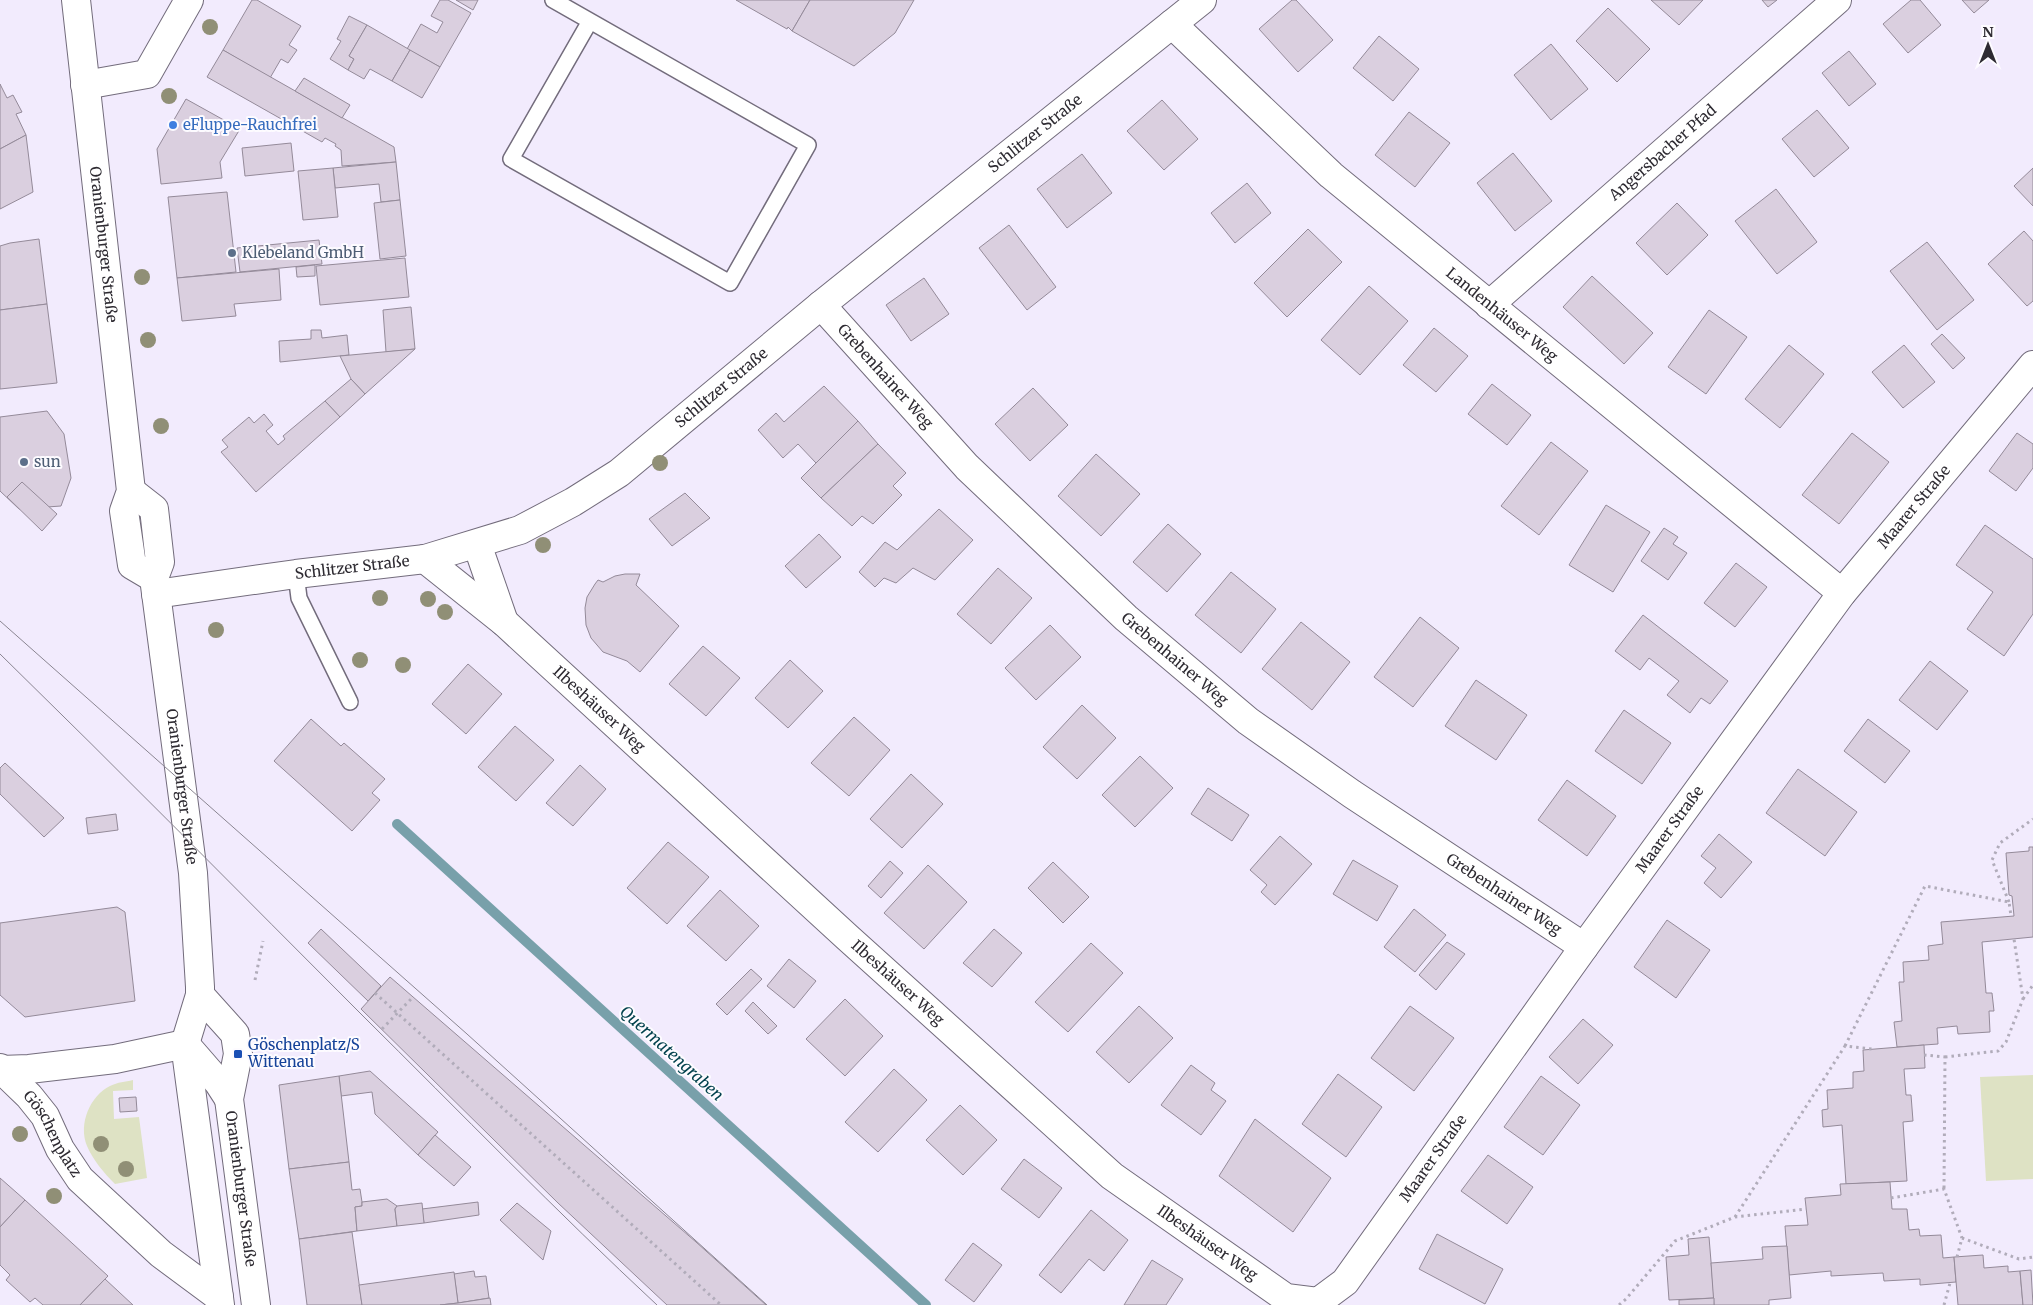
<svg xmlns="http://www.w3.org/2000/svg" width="2033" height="1305" viewBox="0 0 2033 1305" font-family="Merriweather,serif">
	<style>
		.green { fill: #dee2c4 }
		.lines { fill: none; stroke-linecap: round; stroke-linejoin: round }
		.stream { stroke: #78a0aa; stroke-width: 10 }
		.building { fill: #dacfdf; stroke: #948a99 }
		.lane-casing { stroke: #736c7c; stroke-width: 18 }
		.street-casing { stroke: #736c7c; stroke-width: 30 }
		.primary-casing { stroke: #736c7c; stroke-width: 30 }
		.path { stroke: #b1acba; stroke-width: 3; stroke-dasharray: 2.5 4; stroke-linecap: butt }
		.lane { stroke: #fff; stroke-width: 15 }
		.street { stroke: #fff; stroke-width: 28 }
		.primary { stroke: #fff; stroke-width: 28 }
		.tram { stroke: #8a8591; stroke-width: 1 }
		.tree { fill: #908f76 }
		.shop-dot { fill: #3f7fe0; stroke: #fdfbff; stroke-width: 2 }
		.service-dot { fill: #5c6f8a; stroke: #fdfbff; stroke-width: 2 }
		.transit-dot { fill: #1a4fb4; stroke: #fdfbff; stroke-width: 2 }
		.labels { text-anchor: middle; stroke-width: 4; stroke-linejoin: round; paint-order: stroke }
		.shop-label { font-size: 15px; fill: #366cbe; stroke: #fdfbff; text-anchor: start }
		.street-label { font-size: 15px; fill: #2e2b32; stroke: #fdfbff }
		.service-label { font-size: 15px; fill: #4e5e75; stroke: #fdfbff; text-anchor: start }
		.transit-label { font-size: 15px; fill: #164399; stroke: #fdfbff; text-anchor: start }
		.water-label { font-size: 16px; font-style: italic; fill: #03424e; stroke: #fdfbff }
	</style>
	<rect width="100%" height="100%" fill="#f2ebfd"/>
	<!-- green -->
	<g class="green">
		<path d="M2033,1075V1179L1986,1181L1980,1077Z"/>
		<path d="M133,1080V1090L113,1091L114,1119L139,1117L147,1178L115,1184C104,1173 93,1160 87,1146C78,1124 90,1096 110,1086C118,1082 125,1082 133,1080Z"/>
	</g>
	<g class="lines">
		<!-- stream -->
		<path class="stream" d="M397,824L926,1305"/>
	</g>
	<!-- building -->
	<g class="building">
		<path d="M252,0H257L301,26L289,45L297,50L288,63L281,59L270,78L223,50Z"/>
		<path d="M440,0H448L471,13L440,67L407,49L421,24L437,33L443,22L431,16Z"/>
		<path d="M456,0H478L473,10Z"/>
		<path d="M736,0H810L792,31L788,27L787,29Z"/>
		<path d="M810,0H914L895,33L854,66L792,31Z"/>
		<path d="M1292,0H1296L1333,40L1298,72L1259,29Z"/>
		<path d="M1651,0H1703L1679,25Z"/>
		<path d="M1762,0H1777L1768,7Z"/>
		<path d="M1911,0H1920L1941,25L1908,53L1883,24Z"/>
		<path d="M1962,0H1989L1974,13Z"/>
		<path d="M1608,8L1650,49L1617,82L1576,41Z"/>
		<path d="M349,16L367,25L349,56L354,59L348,70L330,59L341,41L337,39Z"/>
		<path d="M367,25L410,50L392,81L370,69L364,79L348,70L354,59L349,56Z"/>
		<path d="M1379,36L1419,69L1393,101L1353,68Z"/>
		<path d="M1551,44L1588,89L1551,120L1514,75Z"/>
		<path d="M223,50L394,147L396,162L342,166L341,150L335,146L336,144L325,138L322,142L207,77Z"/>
		<path d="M410,50L440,67L422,98L392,81Z"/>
		<path d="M1849,51L1876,84L1849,106L1822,73Z"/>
		<path d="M304,78L350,105L342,118L295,91Z"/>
		<path d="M0,84L7,98L13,95L22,112L16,114L26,135L0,149Z"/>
		<path d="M186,99L240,129L220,162L222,178L161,184L157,149Z"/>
		<path d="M1162,100L1198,139L1164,170L1127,131Z"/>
		<path d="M1817,110L1849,148L1814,177L1782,139Z"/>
		<path d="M1409,112L1450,143L1415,187L1375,155Z"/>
		<path d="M26,135L33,192L0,209V149Z"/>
		<path d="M291,143L294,171L245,176L242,148Z"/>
		<path d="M1513,153L1552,201L1515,231L1477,183Z"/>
		<path d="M1082,154L1112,193L1067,228L1037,189Z"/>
		<path d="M396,162L400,200L381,202L379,184L335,188L333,168Z"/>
		<path d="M333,168L338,217L303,220L298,171Z"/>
		<path d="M2033,168V206L2014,186Z"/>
		<path d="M1247,183L1271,213L1235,243L1211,213Z"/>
		<path d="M1776,189L1817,242L1777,274L1735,221Z"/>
		<path d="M227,192L236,272L177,278L168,197Z"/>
		<path d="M400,200L406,256L380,259L374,203Z"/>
		<path d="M1677,203L1708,235L1667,275L1636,243Z"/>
		<path d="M1009,225L1056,287L1027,310L979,248Z"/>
		<path d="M1308,229L1342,262L1287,317L1254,283Z"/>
		<path d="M2024,231L2033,241V301L2027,306L1988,264Z"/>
		<path d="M39,239L47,304L0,310V246L10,243Z"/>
		<path d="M319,240L322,264L240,272L237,248Z"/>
		<path d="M1927,242L1974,300L1937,330L1890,271Z"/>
		<path d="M405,258L409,297L320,305L316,266Z"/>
		<path d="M315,265V276L297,277L296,267Z"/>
		<path d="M279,269L281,300L234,304L236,316L182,321L177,278Z"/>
		<path d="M1592,276L1653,333L1624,364L1563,307Z"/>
		<path d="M924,278L949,314L911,341L886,305Z"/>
		<path d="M1369,286L1408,321L1360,375L1321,340Z"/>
		<path d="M47,304L57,383L0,389V310Z"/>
		<path d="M411,307L415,349L386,352L383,310Z"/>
		<path d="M1709,310L1747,337L1706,394L1668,367Z"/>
		<path d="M1434,328L1468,356L1436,392L1403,365Z"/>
		<path d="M311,330H321L322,338L347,335L349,355L280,362L279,341L311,339Z"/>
		<path d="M1942,334L1965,358L1953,369L1931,344Z"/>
		<path d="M1789,345L1824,374L1780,428L1745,399Z"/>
		<path d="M1904,345L1935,382L1903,408L1872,372Z"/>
		<path d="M415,349L365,394L351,379L340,356Z"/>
		<path d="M351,379L365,394L340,417L325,401Z"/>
		<path d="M1492,384L1531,415L1507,445L1468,414Z"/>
		<path d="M824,386L858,421L816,463L798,444L783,458L758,430L776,413L784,422Z"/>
		<path d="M1033,388L1068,425L1030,461L995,424Z"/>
		<path d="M325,401L340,417L256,492L221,452L228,447L222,440L249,417L254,423L264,414L273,425L266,431L278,445L285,439L283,436Z"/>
		<path d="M47,411L64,434L71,478L61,506L19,509L0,491V417Z"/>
		<path d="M858,421L878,444L821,498L801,478Z"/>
		<path d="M1852,433L1889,462L1839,524L1802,495Z"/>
		<path d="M2017,433L2033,444V468L2016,491L1989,471Z"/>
		<path d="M1551,442L1588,471L1539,535L1501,506Z"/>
		<path d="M878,444L906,473L893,486L902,495L873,524L862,516L852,526L821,498Z"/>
		<path d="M1096,454L1140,494L1101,536L1058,496Z"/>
		<path d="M22,482L57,514L42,531L7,497Z"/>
		<path d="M685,493L710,518L672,546L649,519Z"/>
		<path d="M1606,505L1650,532L1613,592L1569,565Z"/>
		<path d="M939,509L973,540L935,580L913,568L896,583L884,578L875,587L859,572L885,542L897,550Z"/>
		<path d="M1168,524L1201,554L1167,592L1133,562Z"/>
		<path d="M1985,525L2033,559V614L2004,656L1967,629L1993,592L1956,565Z"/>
		<path d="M1664,528L1678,537L1673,544L1687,553L1668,580L1641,561Z"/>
		<path d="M819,534L841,557L806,588L785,566Z"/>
		<path d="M1736,563L1767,587L1735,627L1704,603Z"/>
		<path d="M998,568L1032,598L991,644L957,614Z"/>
		<path d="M1231,572L1276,609L1241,653L1195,615Z"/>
		<path d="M625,574H640L636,585L679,626L640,672L627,661L603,652L591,638L586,625L585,608L587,597L595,584L598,580L603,582L615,576Z"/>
		<path d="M1643,615L1728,681L1710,704L1701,698L1690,713L1667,695L1679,681L1649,658L1640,670L1615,651Z"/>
		<path d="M1420,617L1459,648L1413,707L1374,677Z"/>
		<path d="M1301,622L1350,662L1312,710L1262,669Z"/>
		<path d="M1050,625L1081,657L1036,700L1005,668Z"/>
		<path d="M703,646L740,678L706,716L669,684Z"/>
		<path d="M790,660L823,691L788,728L755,698Z"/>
		<path d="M1930,661L1968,691L1937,730L1899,700Z"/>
		<path d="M468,664L502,694L466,734L432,704Z"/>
		<path d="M1476,680L1527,715L1496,760L1445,726Z"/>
		<path d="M1082,705L1116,738L1077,779L1043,747Z"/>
		<path d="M1624,710L1671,743L1642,784L1595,751Z"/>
		<path d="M854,717L890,750L849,796L811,763Z"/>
		<path d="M311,719L341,746L344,743L385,779L372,793L380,800L352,831L274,761Z"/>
		<path d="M1868,719L1910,751L1885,783L1844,751Z"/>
		<path d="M515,726L554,760L516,801L478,767Z"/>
		<path d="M1140,756L1173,788L1135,827L1102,795Z"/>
		<path d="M5,763L64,818L44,837L0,794V768Z"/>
		<path d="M580,765L606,789L573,826L546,803Z"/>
		<path d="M1798,769L1857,812L1825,856L1766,813Z"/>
		<path d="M911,774L943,804L902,848L870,819Z"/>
		<path d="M1567,780L1616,816L1587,856L1538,820Z"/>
		<path d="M1208,788L1249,815L1232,841L1191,814Z"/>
		<path d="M116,814L118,830L88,834L86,818Z"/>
		<path d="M1719,834L1752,862L1721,898L1704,883L1716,868L1701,856Z"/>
		<path d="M1280,836L1312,864L1275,905L1261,892L1267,885L1250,870Z"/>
		<path d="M668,842L709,877L667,924L627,888Z"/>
		<path d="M2029,847H2033V937L1982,942L1986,993H1992L1994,1011H1989L1990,1032L1958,1034L1957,1026L1937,1028L1938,1044L1897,1047L1894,1022L1902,1021L1899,982H1904L1903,962L1929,960L1928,946L1943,944L1941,922L2014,916L2012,896L2009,895L2006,853L2029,851Z"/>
		<path d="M1353,860L1398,886L1377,921L1333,894Z"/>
		<path d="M890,861L903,873L881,898L868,886Z"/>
		<path d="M1053,862L1089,897L1063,923L1028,888Z"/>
		<path d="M928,865L967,902L924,949L884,913Z"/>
		<path d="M720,890L759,926L726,961L687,926Z"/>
		<path d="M117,907L125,912L135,1001L25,1017L0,995V923Z"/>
		<path d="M1414,909L1446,935L1415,972L1384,947Z"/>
		<path d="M1667,920L1710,950L1676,998L1634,967Z"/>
		<path d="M321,929L381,986L368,1001L308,943Z"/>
		<path d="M994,929L1022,953L992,987L963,963Z"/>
		<path d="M1447,942L1465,954L1436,990L1419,975Z"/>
		<path d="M1091,943L1123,973L1068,1032L1035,1002Z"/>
		<path d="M789,959L816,981L794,1008L767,986Z"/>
		<path d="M751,969L762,979L727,1015L716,1004Z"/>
		<path d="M390,977L696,1242L766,1305H667L558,1203L361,1009Z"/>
		<path d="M845,999L883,1036L845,1076L806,1039Z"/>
		<path d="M753,1002L777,1026L768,1034L745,1011Z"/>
		<path d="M1139,1006L1173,1038L1129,1083L1096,1052Z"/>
		<path d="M1410,1006L1454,1038L1414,1091L1371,1058Z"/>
		<path d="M1583,1019L1613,1045L1578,1084L1549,1057Z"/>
		<path d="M1924,1045L1925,1068L1904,1069L1906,1095H1911L1913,1121L1903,1122L1907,1181L1846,1184L1842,1125L1823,1127L1822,1110L1828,1109L1827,1090L1853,1088V1072L1864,1071L1863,1050Z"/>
		<path d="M1191,1065L1215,1083L1211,1090L1226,1101L1201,1135L1161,1105Z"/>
		<path d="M894,1069L927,1100L878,1152L845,1122Z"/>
		<path d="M370,1071L438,1132L418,1155L375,1114L372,1092L341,1096L339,1076Z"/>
		<path d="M1338,1074L1382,1107L1346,1157L1302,1124Z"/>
		<path d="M339,1076L349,1162L289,1169L279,1085Z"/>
		<path d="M1541,1076L1580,1105L1543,1155L1504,1127Z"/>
		<path d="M136,1097L137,1111L120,1112L119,1098Z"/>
		<path d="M960,1105L997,1140L963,1175L926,1140Z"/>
		<path d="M1255,1119L1331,1178L1293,1232L1219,1176Z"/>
		<path d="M435,1135L471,1167L454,1186L418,1155Z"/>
		<path d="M1488,1155L1533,1187L1507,1224L1461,1191Z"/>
		<path d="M1024,1159L1062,1188L1039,1218L1001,1189Z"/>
		<path d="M349,1162L352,1190L360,1189L362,1202V1206L355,1207L357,1231L299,1239L289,1169Z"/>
		<path d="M0,1178L25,1200L0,1227Z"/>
		<path d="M1890,1182L1892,1209H1907L1909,1230L1919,1229L1920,1236L1941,1235L1943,1258L1954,1257L1956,1282L1920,1285V1279L1884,1281L1883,1273L1831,1276V1271L1789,1275L1785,1226L1808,1225L1805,1198L1841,1195L1840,1184Z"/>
		<path d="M387,1199L397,1206L395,1209L397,1226L357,1231L355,1207L362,1206V1202Z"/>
		<path d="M25,1200L108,1276L80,1305H43L35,1298L30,1302L6,1280L10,1275L0,1265V1227Z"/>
		<path d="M478,1202L479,1215L424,1223L422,1209Z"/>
		<path d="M422,1203L424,1223L397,1226L395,1209L397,1206Z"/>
		<path d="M517,1203L551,1231L543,1260L500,1220Z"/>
		<path d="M1091,1210L1128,1240L1104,1271L1089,1259L1061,1293L1039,1275Z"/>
		<path d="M352,1232L362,1305H307L299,1239Z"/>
		<path d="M1437,1234L1503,1269L1485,1304L1419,1269Z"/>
		<path d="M1709,1237L1714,1298L1669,1300L1666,1257L1689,1255L1688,1239Z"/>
		<path d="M973,1243L1002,1265L974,1302L945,1280Z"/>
		<path d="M1787,1246L1791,1298L1769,1300V1305H1714L1711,1263L1763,1259L1762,1247Z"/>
		<path d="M1983,1255L1984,1268L2008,1266V1272L2020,1271L2023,1305H1958L1954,1257Z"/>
		<path d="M1152,1260L1183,1279L1166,1305H1124Z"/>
		<path d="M2031,1270L2033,1305H2023L2020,1271Z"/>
		<path d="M474,1271L475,1277L486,1276L489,1298L458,1303L454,1274Z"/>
		<path d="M454,1272L458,1303L440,1305H362L359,1285Z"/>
		<path d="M105,1279L133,1305H80Z"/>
		<path d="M490,1298L491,1305H440L458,1303Z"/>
		<path d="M1714,1298V1305H1679V1300Z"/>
	</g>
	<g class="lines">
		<defs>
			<g id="lane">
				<path d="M553,0L808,145L730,283L511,159L590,21"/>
				<path d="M296,574L299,598L350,702"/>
			</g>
			<g id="street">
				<path id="s1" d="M1172,24L1331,175L1842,593"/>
				<path d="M85,85L147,74L189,0"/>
				<path id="s2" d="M821,305L967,467L1126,618L1248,721L1352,794L1584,947"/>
				<path id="s3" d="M1489,305L1837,0"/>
				<path d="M477,544L504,622"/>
				<path id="s4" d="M425,559L504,622L847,937L1112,1176L1286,1298L1318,1302L1345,1282L1584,947L1842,593L2033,365"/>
				<path id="s5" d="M156,594L296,574L425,559L520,530L573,502L619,473L821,305L1202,0"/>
				<path id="s6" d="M0,1068L29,1096L45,1116L60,1149L80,1179L161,1254L219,1297"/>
				<path d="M0,1070L29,1069L115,1059L185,1044"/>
			</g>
			<g id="primary">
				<path id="s7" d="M76,0L131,491L124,511L132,565L154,578"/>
				<path id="s8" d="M131,491L154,509L160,562L154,578L193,873L200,987V995L185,1044L220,1305"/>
				<path id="s9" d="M200,995L235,1034L238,1054L229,1099L256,1305"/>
				<path d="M185,1044L218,1082L229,1099"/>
			</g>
		</defs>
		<!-- lane casing -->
		<use href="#lane" class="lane-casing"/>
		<!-- street casing -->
		<use href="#street" class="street-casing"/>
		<!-- primary casing -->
		<use href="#primary" class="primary-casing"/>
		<!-- path -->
		<g class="path">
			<path d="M2009,902L1992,860L2000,843L2033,819"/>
			<path d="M255,980L263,941"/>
			<path d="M375,993L721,1305"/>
			<path d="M2023,999L2033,985"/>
			<path d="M382,1029L413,997"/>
			<path d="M1845,1046L1925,886L2009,902L2011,916"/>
			<path d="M1924,1055L1945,1057L1944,1189"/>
			<path d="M1945,1057L1998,1051L2006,1042L2023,999L2014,939"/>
			<path d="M1891,1198L1944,1189L1962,1238"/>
			<path d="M1735,1217L1845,1046L1872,1049"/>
			<path d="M1957,1257L1962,1238L2019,1259L2033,1257"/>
			<path d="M1619,1305L1626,1299L1675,1241L1735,1217L1806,1209"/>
			<path d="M1944,1305L1950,1283"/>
		</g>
		<!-- lane -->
		<use href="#lane" class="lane"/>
		<!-- street -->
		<use href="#street" class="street"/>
		<!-- primary -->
		<use href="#primary" class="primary"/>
		<!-- tram -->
		<g class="tram">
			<path d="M0,621L467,1034L767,1305"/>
			<path d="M0,654C122,773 242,895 362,1015C460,1112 556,1211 657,1305"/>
		</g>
	</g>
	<!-- trees -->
	<g class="tree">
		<circle cx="210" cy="27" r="8"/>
		<circle cx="169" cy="96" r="8"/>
		<circle cx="142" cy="277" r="8"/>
		<circle cx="148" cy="340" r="8"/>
		<circle cx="161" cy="426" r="8"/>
		<circle cx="660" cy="463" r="8"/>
		<circle cx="543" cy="545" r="8"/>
		<circle cx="380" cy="598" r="8"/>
		<circle cx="428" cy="599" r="8"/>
		<circle cx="445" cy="612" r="8"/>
		<circle cx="216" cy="630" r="8"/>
		<circle cx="360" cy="660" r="8"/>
		<circle cx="403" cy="665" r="8"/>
		<circle cx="20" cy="1134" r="8"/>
		<circle cx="101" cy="1144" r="8"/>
		<circle cx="126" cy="1169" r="8"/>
		<circle cx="54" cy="1196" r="8"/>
	</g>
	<!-- markers -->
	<circle class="shop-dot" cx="173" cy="125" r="5"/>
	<g class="service-dot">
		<circle cx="232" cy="253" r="5"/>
		<circle cx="24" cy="462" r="5"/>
	</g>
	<rect class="transit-dot" x="233" y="1049" width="10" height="10" rx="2.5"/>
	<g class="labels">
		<!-- shop labels -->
		<g class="shop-label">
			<text x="183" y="130">eFluppe-Rauchfrei</text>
		</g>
		<!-- street labels -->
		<g class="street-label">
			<text dy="5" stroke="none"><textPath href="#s5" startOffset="1022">Schlitzer Straße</textPath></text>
			<text dy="5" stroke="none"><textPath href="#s3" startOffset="231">Angersbacher Pfad</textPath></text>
			<text dy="5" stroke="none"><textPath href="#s7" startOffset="246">Oranienburger Straße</textPath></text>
			<text dy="5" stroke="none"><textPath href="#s1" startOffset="440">Landenhäuser Weg</textPath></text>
			<text dy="5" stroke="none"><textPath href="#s2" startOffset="96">Grebenhainer Weg</textPath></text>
			<text dy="5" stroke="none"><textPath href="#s5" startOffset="618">Schlitzer Straße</textPath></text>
			<text dy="5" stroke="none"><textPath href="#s4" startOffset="2164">Maarer Straße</textPath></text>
			<text dy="5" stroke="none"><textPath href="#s5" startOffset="198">Schlitzer Straße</textPath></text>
			<text dy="5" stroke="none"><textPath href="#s2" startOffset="501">Grebenhainer Weg</textPath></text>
			<text dy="5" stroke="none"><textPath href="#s4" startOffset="230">Ilbeshäuser Weg</textPath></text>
			<text dy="5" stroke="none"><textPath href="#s8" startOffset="310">Oranienburger Straße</textPath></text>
			<text dy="5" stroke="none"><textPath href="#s4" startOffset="1759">Maarer Straße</textPath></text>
			<text dy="5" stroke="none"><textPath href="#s2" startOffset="906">Grebenhainer Weg</textPath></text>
			<text dy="5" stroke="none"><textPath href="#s4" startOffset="635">Ilbeshäuser Weg</textPath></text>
			<text dy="5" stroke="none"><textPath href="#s6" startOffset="85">Göschenplatz</textPath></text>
			<text dy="5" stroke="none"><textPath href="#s4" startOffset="1354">Maarer Straße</textPath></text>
			<text dy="5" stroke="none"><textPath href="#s9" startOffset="209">Oranienburger Straße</textPath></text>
			<text dy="5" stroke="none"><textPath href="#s4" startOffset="1040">Ilbeshäuser Weg</textPath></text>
		</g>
		<!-- service labels -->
		<g class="service-label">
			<text x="242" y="258">Klebeland GmbH</text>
			<text x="34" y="467">sun</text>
		</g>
		<!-- transit labels -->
		<g class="transit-label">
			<text x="248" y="1050">Göschenplatz/S<tspan x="248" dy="17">Wittenau</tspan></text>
		</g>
		<!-- water labels -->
		<g class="water-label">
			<text transform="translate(672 1053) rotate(42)" y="6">Quermatengraben</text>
		</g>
	</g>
	<!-- north arrow -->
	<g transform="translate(1988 45)" stroke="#fdfbff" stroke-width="4" paint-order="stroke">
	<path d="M0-4L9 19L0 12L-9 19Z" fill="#2e2b32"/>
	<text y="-8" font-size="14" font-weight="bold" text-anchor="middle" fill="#2e2b32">N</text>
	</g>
</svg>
